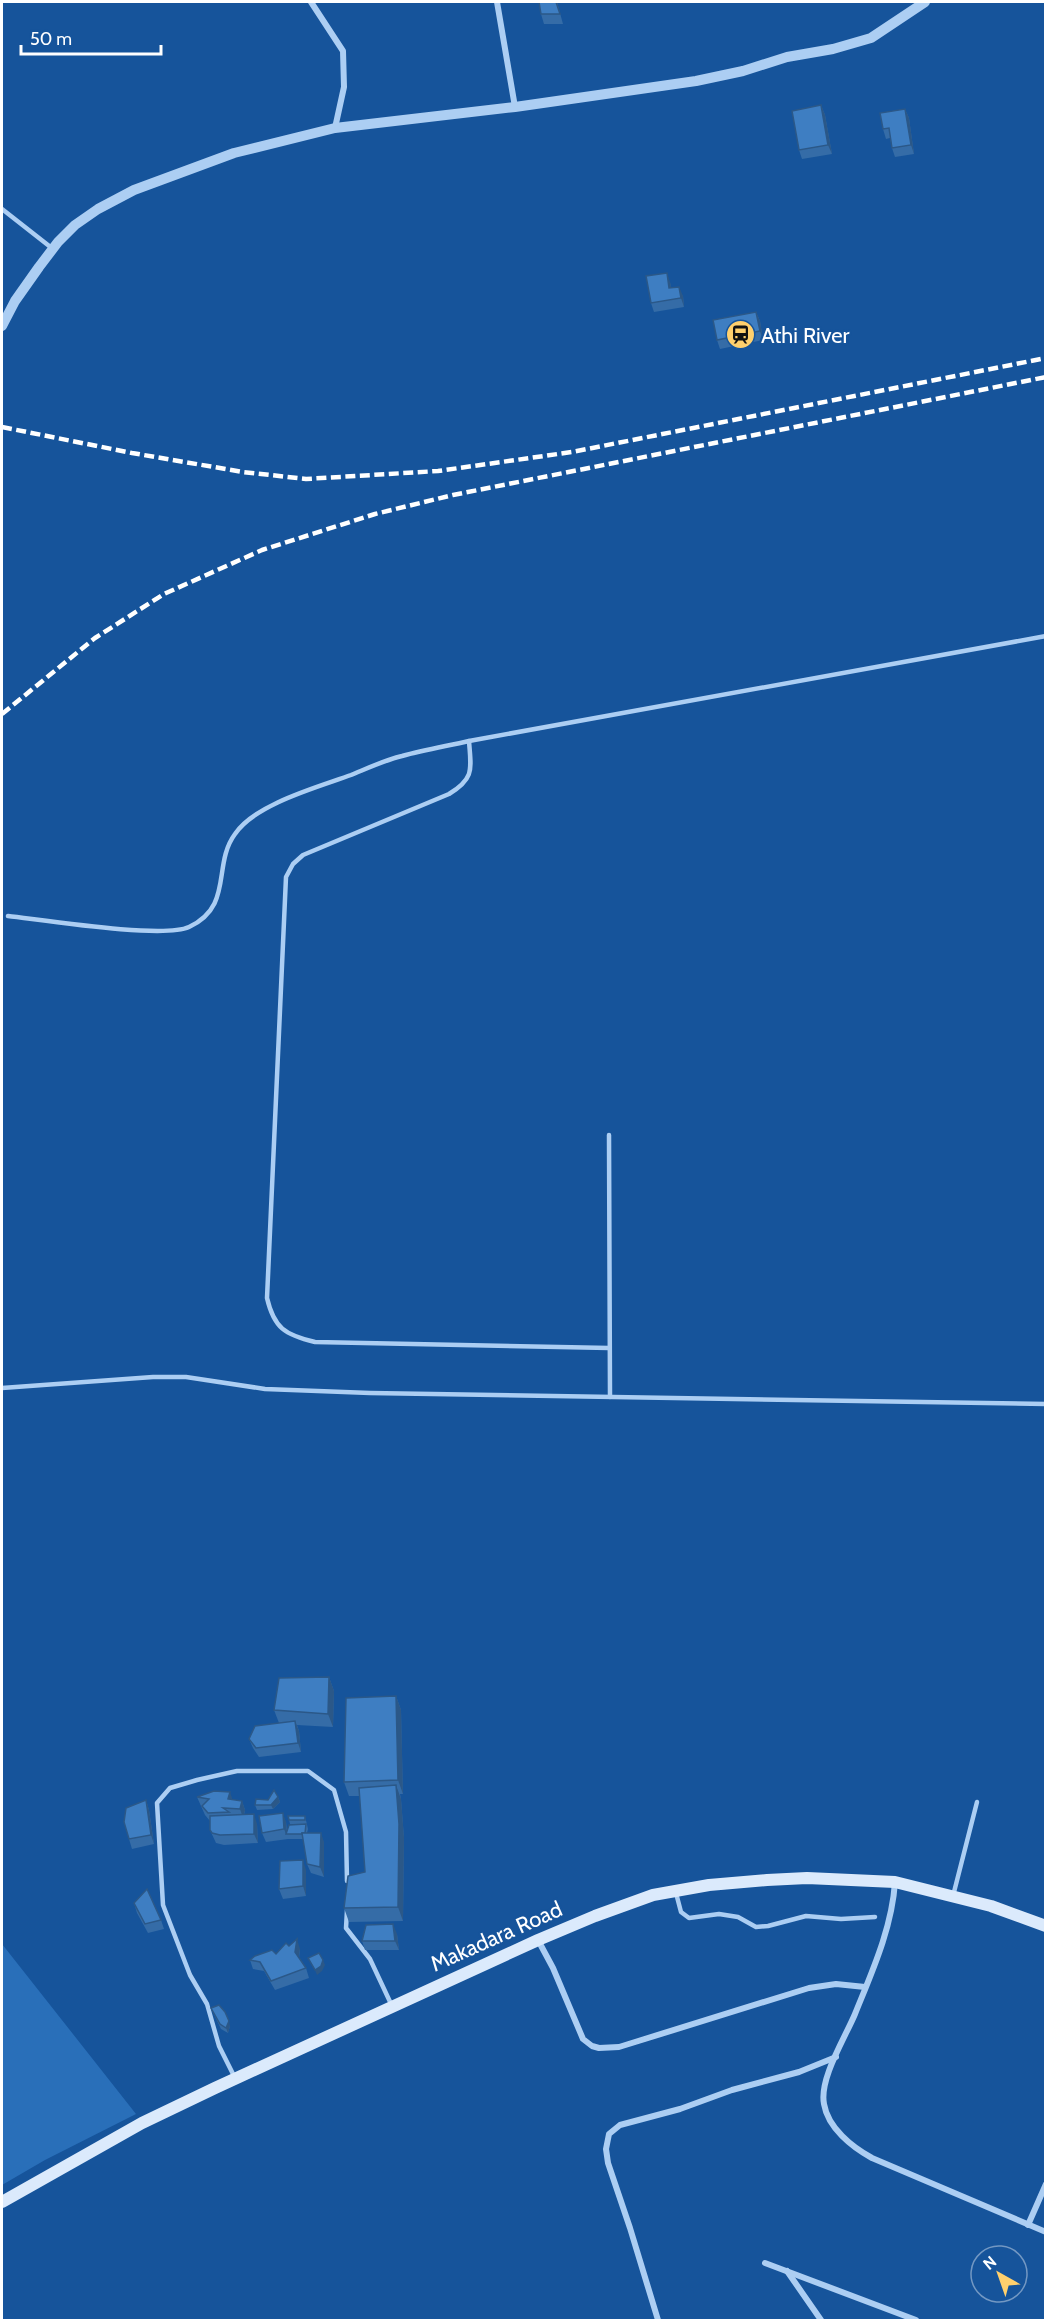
<svg xmlns="http://www.w3.org/2000/svg" width="1047" height="2322" viewBox="0 0 1047 2322" font-family="Cabin,sans-serif">
	<style>
		.green { fill: #296fb9 }
		.lines { fill: none; stroke-linecap: round; stroke-linejoin: round }
		.service { stroke: #accef3; stroke-width: 4.5 }
		.minor { stroke: #accef3; stroke-width: 6 }
		.tertiary { stroke: #accef3; stroke-width: 10 }
		.secondary { stroke: #dbeafc; stroke-width: 12 }
		.rail { stroke: #fff; stroke-width: 4.5; stroke-dasharray: 10 4.5; stroke-linecap: butt }
		.wall { fill: #356ca7 }
		.shaded-wall { fill: #2b5888 }
		.building { fill: #3e7ec2; stroke: #2b5888; stroke-width: 1.5 }
		.labels { text-anchor: middle; stroke-width: 4.5; stroke-linejoin: round; paint-order: stroke }
		.poi-label { font-size: 22px; fill: #fff; stroke: #16549b; text-anchor: start }
		.street-label { font-size: 22px; fill: #fff; stroke: #16549b }
	</style>
	<rect width="100%" height="100%" fill="#16549b"/>
	<!-- green -->
	<path class="green" d="M2,1944L136,2114L45,2160L2,2185Z"/>
	<g class="lines">
		<!-- service -->
		<g class="service">
			<path d="M2,209L53,249"/>
			<path d="M469,741C471,769 475,778 449,794L303,855L293,864L286,877L267,1298C274,1328 285,1335 315,1342L609,1348"/>
			<path d="M8,916C43,920 163,939 189,927C234,906 212,865 235,834C255,804 318,787 351,775C368,768 385,760 402,756C424,750 447,746 469,741L1046,636"/>
			<path d="M609,1135L610,1397"/>
			<path d="M2,1388L153,1377H186L265,1389L370,1393L1046,1404"/>
			<path d="M676,1893L681,1912L689,1918L719,1914L738,1917L756,1927L768,1926L806,1916L841,1919L875,1917"/>
			<path d="M953,1896L977,1802"/>
			<path d="M347,1910L346,1928L370,1959L392,2006"/>
			<path d="M234,2076L219,2046L207,2004L190,1975L163,1905L157,1803L170,1788L197,1780L237,1771H308L334,1790L346,1832L347,1881"/>
		</g>
		<!-- minor -->
		<g class="minor">
			<path d="M311,2L343,51L344,87L335,128"/>
			<path d="M497,2L515,107"/>
			<path d="M895,1882C892,1928 872,1972 855,2014C845,2038 819,2079 824,2104C828,2128 852,2147 872,2158L1046,2232"/>
			<path d="M538,1940L553,1968L583,2039L592,2046L599,2048L619,2047L809,1988L836,1984L865,1987"/>
			<path d="M1028,2225L1046,2184"/>
			<path d="M765,2263L916,2320"/>
			<path d="M787,2271L821,2320"/>
			<path d="M658,2320L630,2228L608,2163L606,2149L609,2134L620,2125L680,2109L732,2090L799,2072L836,2057"/>
		</g>
		<!-- tertiary -->
		<path class="tertiary" d="M2,326L15,301L39,267L58,242L75,225L98,209L134,190L234,153L335,128L515,107L696,81L743,71L787,57L833,49L871,38L925,2"/>
		<!-- secondary -->
		<path class="secondary" d="M2,2202L142,2123L215,2088L538,1940L595,1916L653,1895L709,1885L767,1880L807,1878L895,1882L991,1906L1046,1926"/>
		<!-- rail -->
		<g class="rail">
			<path d="M2,427L132,453L243,472L306,479L438,471L572,452L1046,358"/>
			<path d="M2,714L95,638L164,594L262,550L375,514L453,495L1046,377"/>
		</g>
	</g>
	<!-- wall -->
	<g class="wall">
		<path d="M539,2H557L563,24H544L541,14Z"/>
		<path d="M821,105L825,115L832,154L802,159L799,150Z"/>
		<path d="M905,109L909,118L914,154L895,157L892,148L890,138L886,139L883,129Z"/>
		<path d="M670,282L671,288L683,296L684,307L654,312L651,303Z"/>
		<path d="M756,312L760,321L763,340L720,349L717,340Z"/>
		<path d="M329,1677L334,1691L333,1727L297,1725L299,1731L301,1752L259,1757L253,1748L249,1739L279,1723L274,1710Z"/>
		<path d="M396,1696L401,1710L403,1794H400L401,1799L404,1838L403,1921L349,1922L344,1908L365,1872L360,1796H349L344,1782Z"/>
		<path d="M197,1797L242,1801L245,1810L244,1815L257,1824L258,1843L224,1845L216,1843L210,1830V1821L205,1815Z"/>
		<path d="M278,1797L280,1802L273,1809L257,1810L255,1805L268,1800Z"/>
		<path d="M146,1800L149,1810L154,1844L132,1849L129,1839Z"/>
		<path d="M305,1816L308,1829L307,1833L324,1842V1877L311,1873L307,1864L303,1839H288L266,1842L262,1833L286,1822L287,1831L300,1825L290,1824L289,1820Z"/>
		<path d="M306,1870V1896L283,1899L279,1889Z"/>
		<path d="M134,1903L161,1920L164,1929L148,1933L137,1913Z"/>
		<path d="M397,1934L399,1950H365L362,1941Z"/>
		<path d="M289,1946L300,1949L299,1958L306,1968L309,1978L275,1990L264,1971L253,1969L250,1960L276,1954Z"/>
		<path d="M211,2008L230,2026L228,2033L221,2029Z"/>
	</g>
	<!-- shaded-wall -->
	<g class="shaded-wall">
		<path d="M821,105L825,115L832,154L828,145Z"/>
		<path d="M905,109L909,118L914,154L911,145Z"/>
		<path d="M667,273L670,282L673,297L669,288Z"/>
		<path d="M679,287L683,296L684,307L681,298Z"/>
		<path d="M756,312L760,321L763,340L760,331Z"/>
		<path d="M329,1677L334,1691L333,1727L328,1714Z"/>
		<path d="M396,1696L401,1710L403,1794L398,1780Z"/>
		<path d="M295,1721L299,1731L301,1752L298,1743Z"/>
		<path d="M396,1785L401,1799L404,1838L403,1921L398,1907Z"/>
		<path d="M230,1792L233,1801L232,1809L228,1799Z"/>
		<path d="M278,1797L280,1802L273,1809L271,1805Z"/>
		<path d="M146,1800L149,1810L154,1844L151,1835Z"/>
		<path d="M242,1801L245,1810L243,1818L240,1809Z"/>
		<path d="M283,1813L286,1822L287,1834H286L284,1829Z"/>
		<path d="M254,1814L257,1824L258,1843L254,1834Z"/>
		<path d="M321,1833L324,1842V1877L320,1867Z"/>
		<path d="M303,1860L306,1870V1896L303,1886Z"/>
		<path d="M393,1924L397,1934L399,1950L395,1941Z"/>
		<path d="M297,1939L300,1949L298,1961L295,1952Z"/>
		<path d="M323,1960L325,1965L322,1971L317,1975L315,1970Z"/>
		<path d="M229,2021L230,2026L228,2033L226,2028Z"/>
	</g>
	<!-- building -->
	<g class="building">
		<path d="M539,2H556L560,14H541Z"/>
		<path d="M821,105L828,145L799,150L792,111Z"/>
		<path d="M905,109L911,145L892,148L889,128L883,129L880,113Z"/>
		<path d="M667,273L669,288L679,287L681,298L651,303L646,276Z"/>
		<path d="M756,312L760,331L717,340L713,320Z"/>
		<path d="M329,1677L328,1714L274,1710L279,1678Z"/>
		<path d="M396,1696L398,1780L344,1782L346,1698Z"/>
		<path d="M295,1721L298,1743L256,1748L249,1739L255,1726Z"/>
		<path d="M396,1785L399,1824L398,1907L344,1908L348,1876L365,1872L359,1788Z"/>
		<path d="M274,1790L278,1797L271,1805H255L256,1799L268,1800Z"/>
		<path d="M214,1791L230,1792L228,1799L242,1801L240,1809L223,1808L229,1812L208,1813L202,1806L209,1799L197,1797Z"/>
		<path d="M146,1800L151,1835L129,1839L124,1822L126,1808Z"/>
		<path d="M283,1813L284,1829L262,1833L259,1816Z"/>
		<path d="M254,1814V1834L220,1835L212,1833L210,1830V1816Z"/>
		<path d="M288,1816H305V1820H289Z"/>
		<path d="M306,1824L305,1833H302V1834H286L289,1825Z"/>
		<path d="M302,1833H321L320,1867L307,1864Z"/>
		<path d="M303,1860V1886L279,1889L280,1861Z"/>
		<path d="M147,1889L161,1920L145,1924L134,1903Z"/>
		<path d="M393,1924L395,1941H362L366,1925Z"/>
		<path d="M297,1939L295,1952L306,1968L271,1981L260,1962L250,1960L255,1956L272,1950L276,1954L286,1943L289,1946Z"/>
		<path d="M319,1953L323,1960L321,1966L315,1970L308,1958Z"/>
		<path d="M219,2005L225,2012L229,2021L226,2028L220,2024L211,2008Z"/>
	</g>
	<!-- icons -->
	<defs>
		<symbol id="station-disc" viewBox="-11 -11 22 22"><circle r="9.5" fill="#ffd06d" stroke="#16549b"/><path d="M-3-6H3Q5-6 5-4V2Q5 4 3 4L4.5 6H3L1.5 4h-3L-3 6H-4.5L-3 4Q-5 4-5 2V-4Q-5-6-3-6ZM-3.5-4v3h7v-3ZM-3.5 1v1.5H-2V1ZM2 1v1.5H3.5V1Z" fill="#111"/></symbol>
	</defs>
	<g fill-rule="evenodd">
		<use href="#station-disc" x="724" y="318" width="33" height="33"/>
	</g>
	<g class="labels">
		<!-- poi labels -->
		<g class="poi-label">
			<text x="761" y="343">Athi River</text>
		</g>
		<!-- street labels -->
		<g class="street-label">
			<text transform="translate(496 1936) rotate(-24)" y="8">Makadara Road</text>
		</g>
	</g>
	<!-- border -->
	<rect width="1047" height="2322" fill="none" stroke="#ffffff" stroke-width="6"/>
	<!-- north arrow -->
	<g transform="translate(999 2274) rotate(320)"><circle r="28" fill="#16549b" stroke="#7398c3" stroke-width="1.5"/>
	<path d="M0-4.5L10 22L0 15L-10 22Z" fill="#ffd06d"/>
	<text y="-9" font-size="16" font-weight="bold" text-anchor="middle" fill="#ffffff">N</text>
	</g>
	<!-- scale -->
	<path d="M21 45v9h140v-9" fill="none" stroke="#ffffff" stroke-width="3"/>
	<text x="30" y="45" font-size="18" fill="#ffffff" stroke="#16549b" stroke-width="4.5" paint-order="stroke">50 m</text>
</svg>
